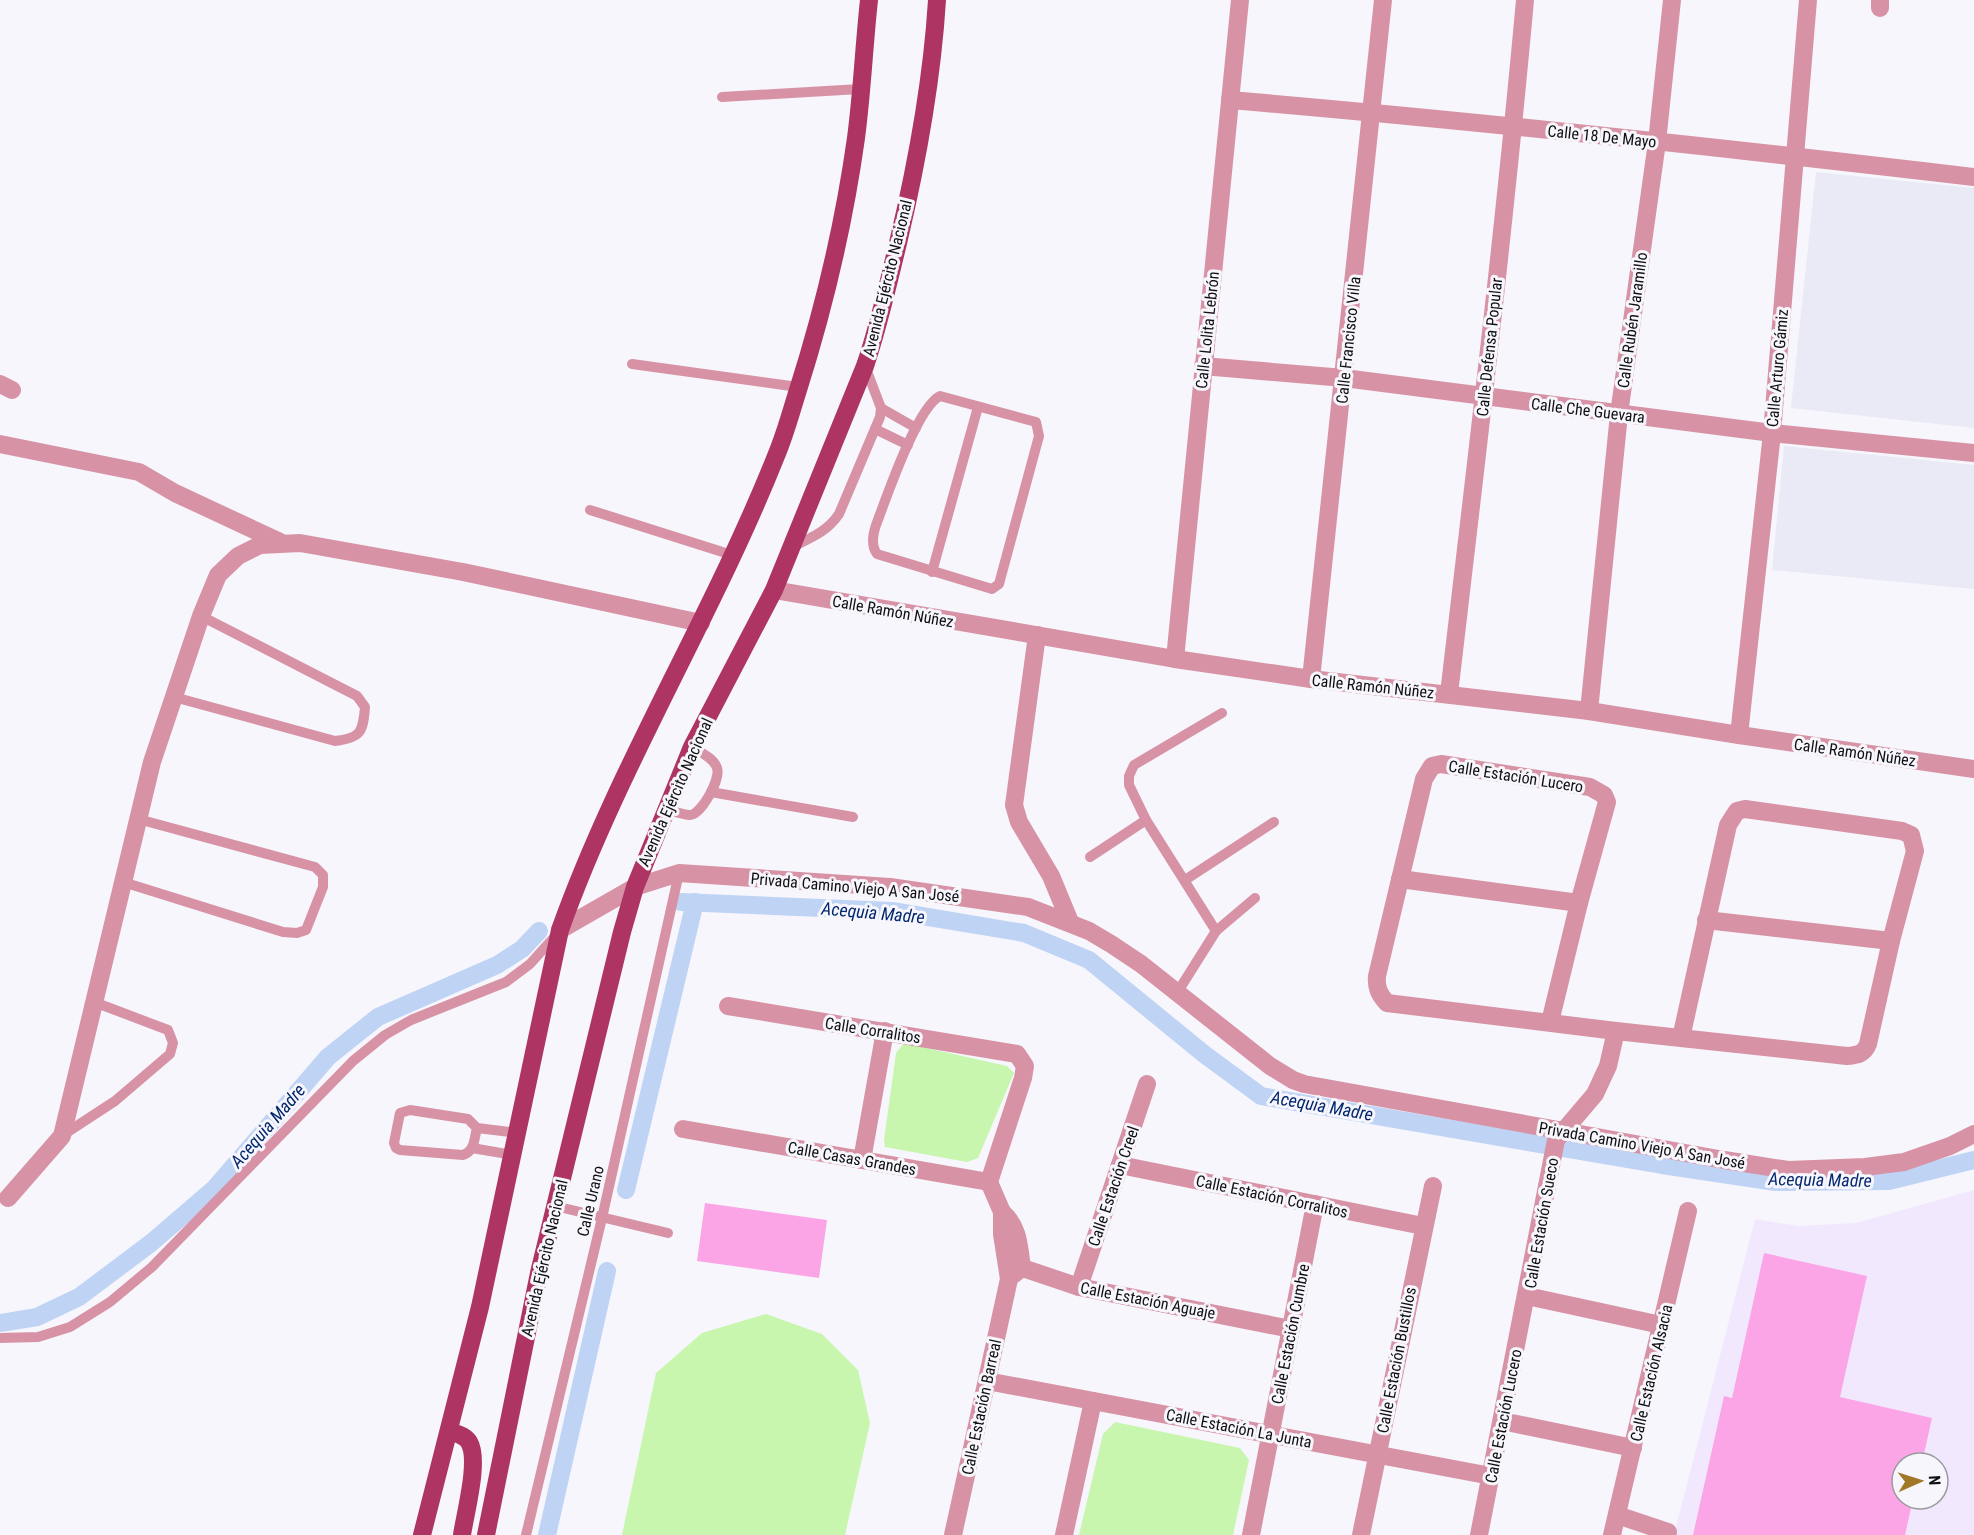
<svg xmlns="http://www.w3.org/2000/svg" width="1974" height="1535" viewBox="0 0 1974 1535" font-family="'Roboto Condensed',sans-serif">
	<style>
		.industrial { fill: #f1e8fe; fill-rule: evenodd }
		.built { fill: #eaeaf6 }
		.green { fill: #c9f6ae }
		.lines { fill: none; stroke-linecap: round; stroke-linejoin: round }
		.canal { stroke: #bfd3f5; stroke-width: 18 }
		.building { fill: #fba5e6 }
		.lane { stroke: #d793a5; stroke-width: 10 }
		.street { stroke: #d793a5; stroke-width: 18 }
		.primary { stroke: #ae3563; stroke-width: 18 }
		.labels { text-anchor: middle; stroke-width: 6; stroke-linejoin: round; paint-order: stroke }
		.street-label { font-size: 16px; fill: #101012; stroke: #f6f6fc }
		.water-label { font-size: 18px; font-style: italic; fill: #04286e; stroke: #f6f6fc }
	</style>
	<rect width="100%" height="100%" fill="#f6f6fc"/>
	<!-- industrial -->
	<path class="industrial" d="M1974,1190V1535H1674L1755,1219L1799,1226L1856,1223ZM1902,1463H1938V1499H1902Z"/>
	<!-- built -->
	<g class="built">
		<path d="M1816,172L1974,188V428L1791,408Z"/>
		<path d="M1784,446L1974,465V589L1772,570Z"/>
	</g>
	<!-- green -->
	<g class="green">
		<path d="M904,1043L1007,1066L1014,1073L978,1158L967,1162L885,1147L884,1140L896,1053Z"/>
		<path d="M766,1314L822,1334L858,1370L870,1423L845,1535H622L656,1373L702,1333Z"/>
		<path d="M1115,1422L1240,1448L1249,1460L1233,1535H1079L1103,1434Z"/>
	</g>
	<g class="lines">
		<!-- canal -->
		<g class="canal">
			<path d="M681,902L892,911L1024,933L1089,960L1204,1054L1261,1096L1662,1165L1776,1182L1889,1181L1974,1160"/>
			<path d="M626,1190L695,902"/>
			<path d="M0,1323L37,1317L79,1297L151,1243L215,1188L328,1057L378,1017L497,965L522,949L539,931"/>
			<path d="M547,1535L607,1271"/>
		</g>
	</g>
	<!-- building -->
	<g class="building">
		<path d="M705,1203L827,1220L819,1278L697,1261Z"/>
		<path d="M1764,1253L1867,1276L1840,1397L1932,1418L1922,1463H1902V1499H1913L1905,1535H1693L1724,1396L1732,1398Z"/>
	</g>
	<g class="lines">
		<!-- lane -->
		<g class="lane">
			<path d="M722,97L860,89"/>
			<path d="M632,364L798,387"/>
			<path d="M940,396L1036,422L1039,436L999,584L992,589L877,554C871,546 873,534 876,525C886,499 917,407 940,396Z"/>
			<path d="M881,408L916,428"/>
			<path d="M875,429L908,445"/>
			<path d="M590,510L732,555"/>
			<path d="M792,547C810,538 827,532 839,514L880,417L881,408L865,366"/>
			<path d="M932,572L978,407"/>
			<path d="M174,697L335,741C361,738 363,732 365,707L357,696L201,616"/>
			<path d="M711,792L853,817"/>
			<path d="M666,809C673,811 683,815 690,815C701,815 721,779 717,768C714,758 700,752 692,747"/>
			<path d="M1090,857L1146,820"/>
			<path d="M1185,880L1274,822"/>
			<path d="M123,882L283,932L297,933L306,930L323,887V875L315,867L138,819"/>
			<path d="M1216,931L1255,898"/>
			<path d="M1177,993L1216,931L1146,820L1129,785V776L1134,765L1222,713"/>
			<path d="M477,1128C474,1139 475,1151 463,1155L400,1150L396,1148L394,1143L400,1113L410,1110L468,1119L477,1128L518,1133"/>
			<path d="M63,1135L115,1101L170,1054L173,1043L168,1030L94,1002"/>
			<path d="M472,1148L513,1155"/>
			<path d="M555,1206L668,1233"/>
			<path d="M0,1338L38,1337L70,1327L110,1302L152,1267L353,1061L385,1035L411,1020L506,982L530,964L557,934"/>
			<path d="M526,1535L602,1218L679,873"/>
		</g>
		<!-- street -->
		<g class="street">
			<path d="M1880,8V0"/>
			<path d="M1230,100C1478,121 1726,148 1974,177"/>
			<path d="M1203,366L1344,378L1772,433L1974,453"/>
			<path d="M0,384L12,390"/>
			<path d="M0,444L139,472L175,493L280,542"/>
			<path d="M774,590L1175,659L1311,679L1589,711L1739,735L1974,769"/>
			<path d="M1037,635L1014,805L1019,822L1051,876L1070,922"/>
			<path d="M1175,659L1240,0"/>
			<path d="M1311,679L1383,0"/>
			<path d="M1449,694C1476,463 1504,232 1525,0"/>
			<path d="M1589,711L1619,414L1657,142L1672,0"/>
			<path d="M1739,735L1772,433L1808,0"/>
			<path d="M1400,879L1579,903"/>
			<path d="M1706,920L1891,941"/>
			<path d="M560,930L635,887L679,873L890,887L1028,907L1089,931L1111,944L1141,964L1270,1066L1293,1080L1304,1084L1724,1160L1788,1170L1865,1167L1904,1162L1950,1146L1974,1134"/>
			<path d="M728,1006L1017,1054L1025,1066L1023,1078L989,1182"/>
			<path d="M1550,1022L1579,903L1607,802L1604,795L1590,787L1441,764L1432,766L1424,779L1377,976C1376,988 1379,994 1387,1003L1616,1031L1847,1056C1858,1055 1864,1054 1868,1044L1891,941L1915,851L1911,835L1902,831L1745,809L1737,811L1728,825L1681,1038"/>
			<path d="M683,1129L989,1182"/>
			<path d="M862,1160L885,1031"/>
			<path d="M1120,1165L1423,1226"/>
			<path d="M8,1198L62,1136L152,762L201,616L218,575L238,556L260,545L300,543L463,572L701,623"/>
			<path d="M1002,1212C1019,1227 1019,1246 1022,1268L1013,1275"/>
			<path d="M1008,1263L1079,1287L1291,1329"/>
			<path d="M1079,1287L1147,1084"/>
			<path d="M1527,1296L1661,1325"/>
			<path d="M987,1381L1491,1476"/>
			<path d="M1502,1421L1633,1448"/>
			<path d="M1617,1515L1668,1532"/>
			<path d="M953,1535L1009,1279L1002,1234V1212L989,1182"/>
			<path d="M1064,1535L1093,1401"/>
			<path d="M1251,1535L1315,1204"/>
			<path d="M1361,1535L1433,1186"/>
			<path d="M1479,1535L1556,1140L1595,1094L1608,1066L1616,1031"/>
			<path d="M1612,1535L1688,1211"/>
		</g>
		<!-- primary -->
		<g class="primary">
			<path d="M449,1431C457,1434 465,1435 469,1442C480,1460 465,1514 462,1535"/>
			<path d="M422,1535L480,1307L560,930C618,767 712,617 776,456C785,435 791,412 798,390C824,308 844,224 856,138C862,93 864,46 869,0"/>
			<path d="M486,1535L539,1273L622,932L635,887L692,747L774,590L865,366C879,325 888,284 898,243C917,163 932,82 937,0"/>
		</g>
	</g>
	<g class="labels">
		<!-- street labels -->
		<g class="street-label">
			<text transform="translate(1602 136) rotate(6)" y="6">Calle 18 De Mayo</text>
			<text transform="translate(887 278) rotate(-76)" y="6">Avenida Ejército Nacional</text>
			<text transform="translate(1632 320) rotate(-82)" y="6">Calle Rubén Jaramillo</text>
			<text transform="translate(1207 330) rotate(-84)" y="6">Calle Lolita Lebrón</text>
			<text transform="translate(1348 340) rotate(-84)" y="6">Calle Francisco Villa</text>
			<text transform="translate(1489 347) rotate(-84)" y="6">Calle Defensa Popular</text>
			<text transform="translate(1777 368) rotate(-85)" y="6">Calle Arturo Gámiz</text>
			<text transform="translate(1588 410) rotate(7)" y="6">Calle Che Guevara</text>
			<text transform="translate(893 611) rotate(10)" y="6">Calle Ramón Núñez</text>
			<text transform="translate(1373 686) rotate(6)" y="6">Calle Ramón Núñez</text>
			<text transform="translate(1855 752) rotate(8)" y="6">Calle Ramón Núñez</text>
			<text transform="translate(1516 776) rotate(9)" y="6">Calle Estación Lucero</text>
			<text transform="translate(675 792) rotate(-66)" y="6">Avenida Ejército Nacional</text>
			<text transform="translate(855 887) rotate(5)" y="6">Privada Camino Viejo A San José</text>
			<text transform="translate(873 1030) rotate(9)" y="6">Calle Corralitos</text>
			<text transform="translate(1642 1145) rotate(10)" y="6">Privada Camino Viejo A San José</text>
			<text transform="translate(852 1158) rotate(10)" y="6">Calle Casas Grandes</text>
			<text transform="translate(1113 1186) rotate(-71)" y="6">Calle Estación Creel</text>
			<text transform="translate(1272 1196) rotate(12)" y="6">Calle Estación Corralitos</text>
			<text transform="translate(590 1201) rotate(-77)" y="6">Calle Urano</text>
			<text transform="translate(1541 1223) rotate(-80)" y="6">Calle Estación Sueco</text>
			<text transform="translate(544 1258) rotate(-77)" y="6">Avenida Ejército Nacional</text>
			<text transform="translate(1148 1300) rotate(11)" y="6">Calle Estación Aguaje</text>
			<text transform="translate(1290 1334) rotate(-79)" y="6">Calle Estación Cumbre</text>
			<text transform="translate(1396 1360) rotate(-79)" y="6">Calle Estación Bustillos</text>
			<text transform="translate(1651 1373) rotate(-77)" y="6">Calle Estación Alsacia</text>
			<text transform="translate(981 1407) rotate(-78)" y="6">Calle Estación Barreal</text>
			<text transform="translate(1503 1416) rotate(-79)" y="6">Calle Estación Lucero</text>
			<text transform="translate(1239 1428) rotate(11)" y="6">Calle Estación La Junta</text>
		</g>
		<!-- water labels -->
		<g class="water-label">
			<text transform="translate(873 913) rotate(5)" y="6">Acequia Madre</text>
			<text transform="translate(1322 1106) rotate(10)" y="6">Acequia Madre</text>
			<text transform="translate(268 1126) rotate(-49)" y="6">Acequia Madre</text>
			<text transform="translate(1820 1180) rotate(1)" y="6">Acequia Madre</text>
		</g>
	</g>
	<!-- north arrow -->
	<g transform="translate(1920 1481) rotate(87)"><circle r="28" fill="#f6f6fc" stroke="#9a9a9e" stroke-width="1.5"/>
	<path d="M0-4.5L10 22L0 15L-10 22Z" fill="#a17827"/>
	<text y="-9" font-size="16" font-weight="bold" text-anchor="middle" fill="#101012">N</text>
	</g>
</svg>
